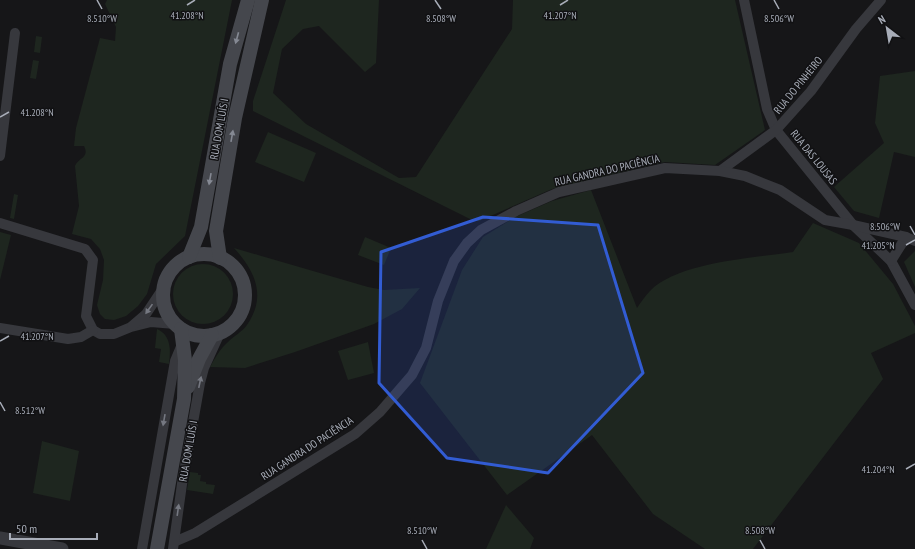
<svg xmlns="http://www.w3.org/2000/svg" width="915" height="549" viewBox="0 0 915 549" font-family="'PT Sans Narrow',sans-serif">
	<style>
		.green { fill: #1e261f }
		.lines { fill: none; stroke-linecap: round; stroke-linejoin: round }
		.minor { stroke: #37383d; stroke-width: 10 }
		.tertiary { stroke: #37383d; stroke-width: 13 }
		.secondary { stroke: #45474d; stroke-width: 14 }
		.oneway { fill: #858993 }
		.oneway2 { fill: #757881 }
		.marked { fill: #325cd3; fill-opacity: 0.2; stroke: #325cd3; stroke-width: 3; stroke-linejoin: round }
		.ticks { fill: none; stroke: #a8adb8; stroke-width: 1.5 }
		.labels { text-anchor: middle; stroke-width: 3; stroke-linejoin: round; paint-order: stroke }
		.street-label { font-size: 11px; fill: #a8adb8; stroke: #111113 }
		.ticks-label { font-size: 10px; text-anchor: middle; fill: #a8adb8; stroke: #111113; stroke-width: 3; stroke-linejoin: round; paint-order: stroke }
	</style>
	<rect width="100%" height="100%" fill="#161618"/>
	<!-- green -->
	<g class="green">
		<path d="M107,0H232L185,236L156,264L147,294L138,306L126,316L114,320L105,319L100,314L97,305L103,280L104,260L100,249L91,239L72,234L79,206L75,166C78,158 90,158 84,146H74L76,128L100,38L115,41L116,27L105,4Z"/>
		<path d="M286,0H379L376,63L365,72L319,26L303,29L282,49L273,93L306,124L399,178L416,177L512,29L513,0H735L765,130L715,165L665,162L552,189L479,221H474L253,111V101Z"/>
		<path d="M36,36L42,37L40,53L34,52Z"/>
		<path d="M33,60L39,61L36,79L30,78Z"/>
		<path d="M915,71V157L894,152L879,218L854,211L834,187L884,143L875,123L880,76Z"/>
		<path d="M268,132L316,153L304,182L255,162Z"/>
		<path d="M591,190L637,308C641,302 645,296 650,291C678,262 754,258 793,252L813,223L859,243L893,284L915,326V333L871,353L883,379L753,549H705L653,514L592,435L507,495L420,383L462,270L483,237L515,217L552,201Z"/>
		<path d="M14,194L18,195L14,219L10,218Z"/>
		<path d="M0,232L11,235L0,280Z"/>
		<path d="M365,237L391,248L384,265L358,255Z"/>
		<path d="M234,248L368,287L384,290L420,288L402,309L374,324L295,352L245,368L210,367C215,358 220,349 228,342C234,336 242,332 247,325C267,296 255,271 234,248Z"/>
		<path d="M915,251V287L904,262Z"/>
		<circle cx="203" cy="294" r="30"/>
		<path d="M157,329C171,335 171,350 169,364L159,362L161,349L155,348Z"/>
		<path d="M368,342L374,373L348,380L338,351Z"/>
		<path d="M42,441L79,451L70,501L33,493Z"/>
		<path d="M190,472L198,473V475H201L200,481L206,482V484L215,485L213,494L187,490Z"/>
		<path d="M506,505L534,538L530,549H486Z"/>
	</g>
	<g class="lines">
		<!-- minor -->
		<g class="minor">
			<path d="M744,0L767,109L776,130L853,225L891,261L915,305"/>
			<path d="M0,156L15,33"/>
			<path d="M720,171L776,130L811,91L856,29L881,0"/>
			<path d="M0,223L85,249L93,260L86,316L93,330L100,334H114L131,327L151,322L175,324"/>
			<path d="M891,261L906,237"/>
			<path d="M132,326L146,314L164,287"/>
			<path d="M0,328L68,339L81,337L93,330"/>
			<path d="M174,542L195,533L355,434L380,412L412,375L426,348L438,301L454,261L467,243L481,230L516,211L559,192L665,168L720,171L745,176L780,190L825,220L853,225L906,237L915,241"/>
			<path d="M142,549L175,361L183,342"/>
			<path d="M173,549L182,484L200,383L204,368L220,333"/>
		</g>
		<!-- tertiary -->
		<path class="tertiary" d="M0,538L62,549"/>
		<!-- secondary -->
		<g class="secondary">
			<circle cx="204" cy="295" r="41"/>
			<path d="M189,257L201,227L230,64L248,0"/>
			<path d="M220,258L216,231L235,118L262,0"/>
			<path d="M188,387L199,359L212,335"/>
			<path d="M157,549L184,399L185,360L181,329"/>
		</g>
	</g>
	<!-- one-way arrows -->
	<defs><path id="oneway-solid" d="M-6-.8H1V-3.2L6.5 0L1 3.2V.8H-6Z"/></defs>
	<g class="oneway">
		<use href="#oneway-solid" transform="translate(237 38) rotate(105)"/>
		<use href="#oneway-solid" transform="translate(232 136) rotate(-80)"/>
		<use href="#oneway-solid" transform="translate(210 179) rotate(100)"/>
	</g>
	<g class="oneway2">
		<use href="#oneway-solid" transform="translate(149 309) rotate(125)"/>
		<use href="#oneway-solid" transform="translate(200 382) rotate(-78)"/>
		<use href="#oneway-solid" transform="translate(164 420) rotate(100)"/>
		<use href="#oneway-solid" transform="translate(178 510) rotate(-82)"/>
	</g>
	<!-- marked area -->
	<path class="marked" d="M483,217L598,225L643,373L548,473L447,458L379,383L381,252Z"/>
	<!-- ticks -->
	<path class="ticks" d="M97,0L102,9M435,0L441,9M774,0L779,9M187,5L195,0M560,5L568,0M0,117L9,112M910,226L915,235M906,245L915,240M0,341L9,336M0,402L5,411M906,469L915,464M422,540L427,549M760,540L765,549"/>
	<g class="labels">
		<!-- street labels -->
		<g class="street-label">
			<text transform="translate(798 85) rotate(-51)" y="4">RUA DO PINHEIRO</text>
			<text transform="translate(219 129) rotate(-80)" y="4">RUA DOM LUÍS I</text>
			<text transform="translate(814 157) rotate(51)" y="4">RUA DAS LOUSAS</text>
			<text transform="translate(607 170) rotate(-13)" y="4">RUA GANDRA DO PACIÊNCIA</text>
			<text transform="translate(307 448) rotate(-33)" y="4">RUA GANDRA DO PACIÊNCIA</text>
			<text transform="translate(188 451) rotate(-80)" y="4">RUA DOM LUÍS I</text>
		</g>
	</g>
	<g class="ticks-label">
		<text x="187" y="19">41.208°N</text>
		<text x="560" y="19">41.207°N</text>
		<text x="102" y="22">8.510°W</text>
		<text x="441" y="22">8.508°W</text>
		<text x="779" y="22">8.506°W</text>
		<text x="37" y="116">41.208°N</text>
		<text x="885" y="230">8.506°W</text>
		<text x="878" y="249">41.205°N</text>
		<text x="37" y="340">41.207°N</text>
		<text x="30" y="414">8.512°W</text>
		<text x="878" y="473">41.204°N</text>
		<text x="422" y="534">8.510°W</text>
		<text x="760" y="534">8.508°W</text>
	</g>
	<!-- north arrow -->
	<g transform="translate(887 28) rotate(329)" stroke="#111113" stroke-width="3" paint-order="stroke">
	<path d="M0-3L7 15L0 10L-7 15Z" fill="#a8adb8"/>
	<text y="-6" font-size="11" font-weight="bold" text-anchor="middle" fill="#a8adb8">N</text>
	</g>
	<!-- scale -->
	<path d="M10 533v6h87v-6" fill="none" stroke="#a8adb8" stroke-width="2"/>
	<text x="16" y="533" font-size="12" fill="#a8adb8" stroke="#111113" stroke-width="3" paint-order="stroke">50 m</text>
</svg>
